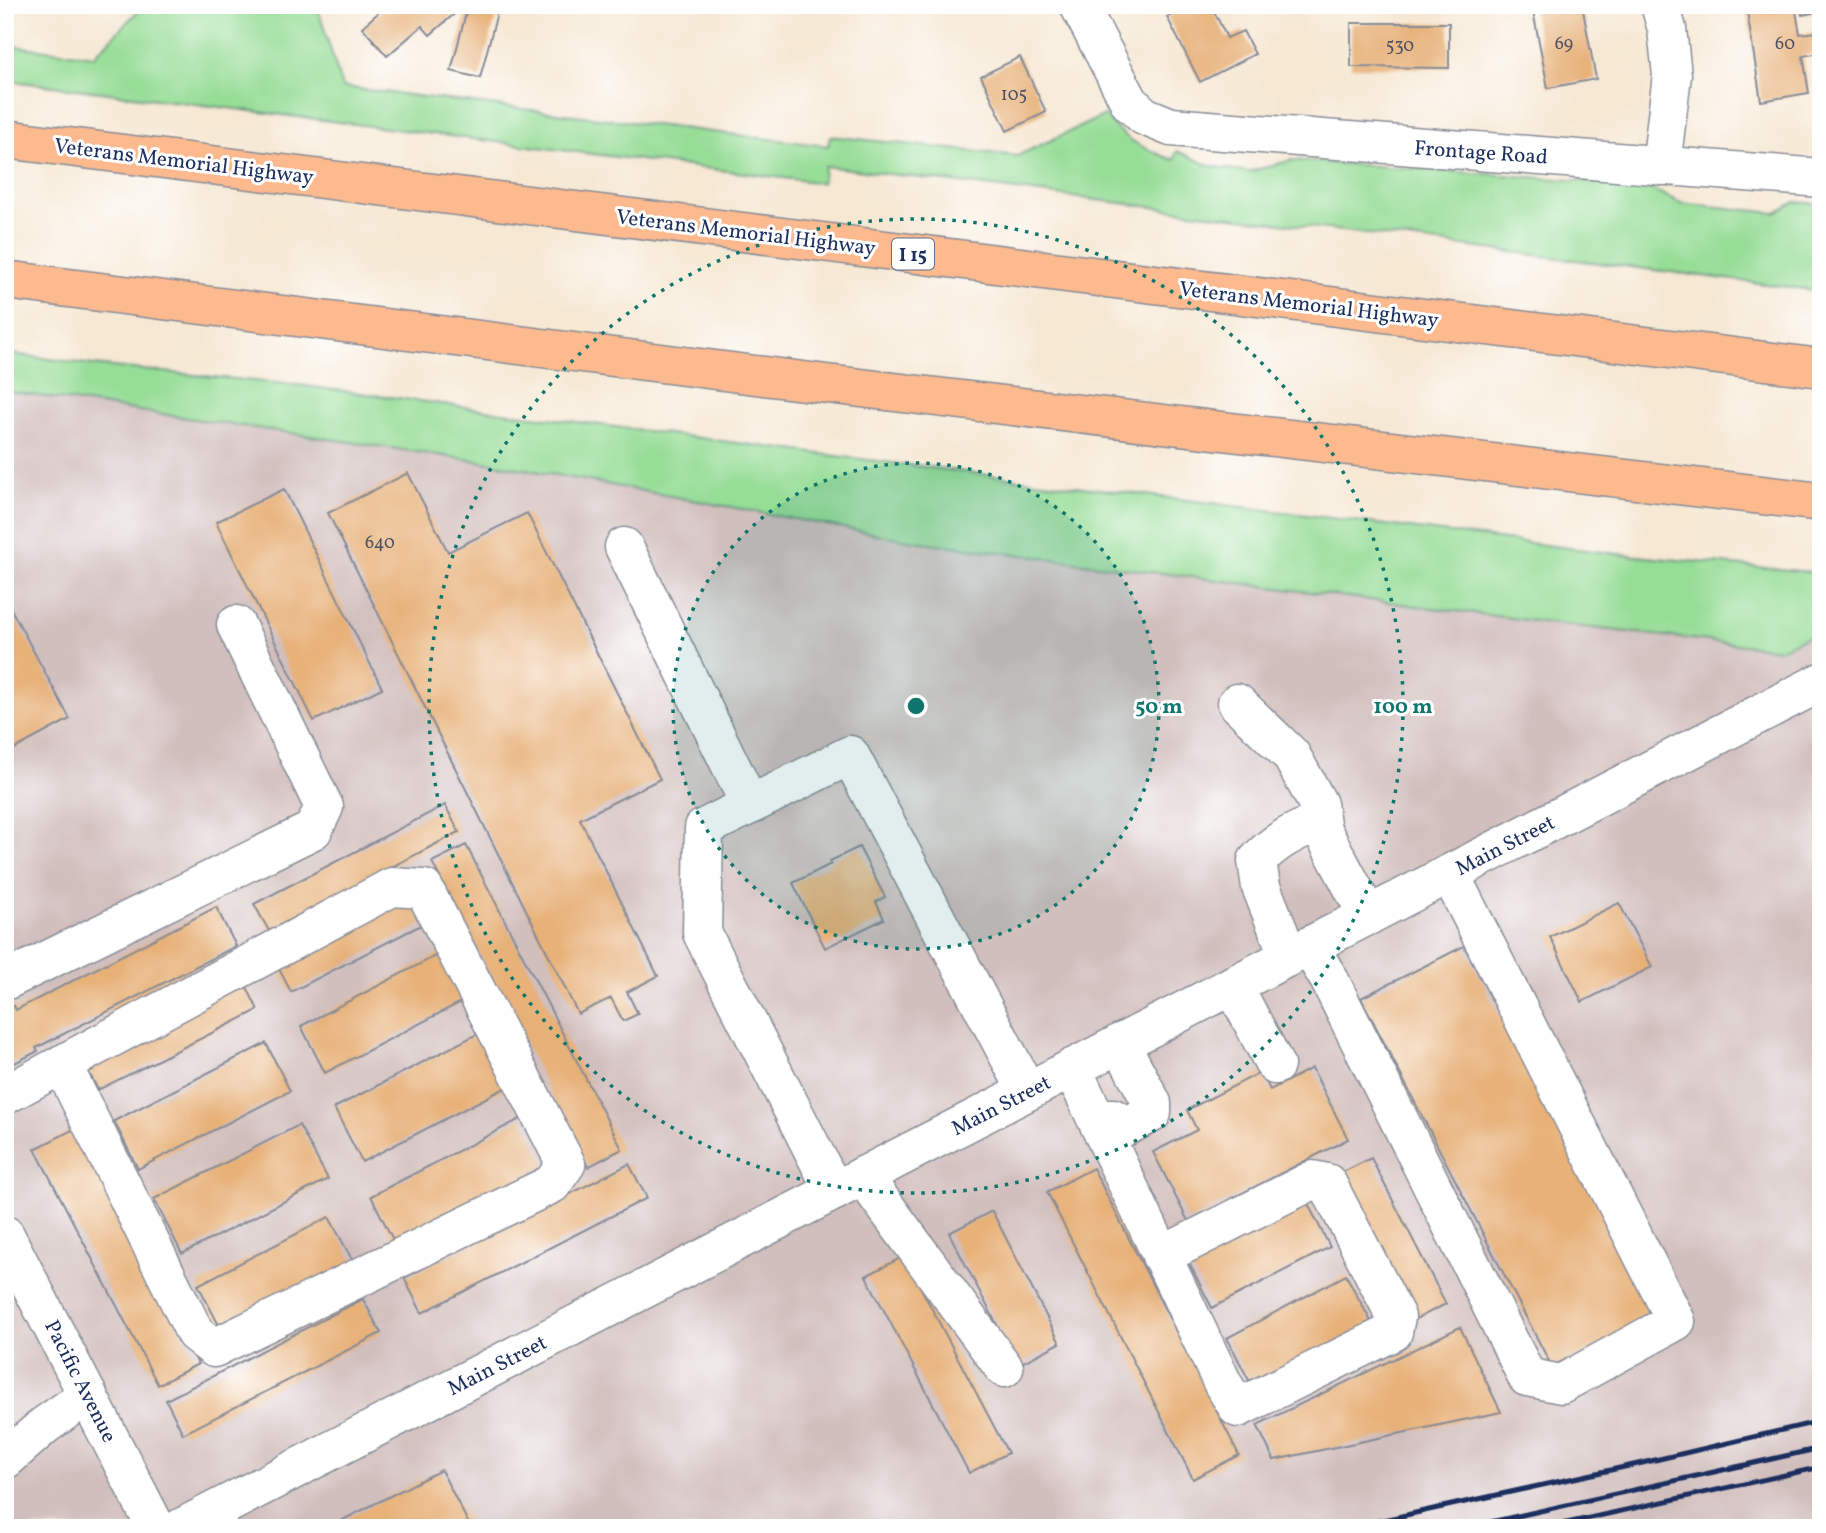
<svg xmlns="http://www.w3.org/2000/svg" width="1826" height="1533" viewBox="0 0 1826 1533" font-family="Vollkorn,serif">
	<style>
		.industrial { fill: #d1bfbd }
		.green { fill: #96dd96; stroke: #58867a; stroke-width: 2 }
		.building { fill: #e7b178 }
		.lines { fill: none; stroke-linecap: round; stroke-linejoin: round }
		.minor-casing { stroke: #888c98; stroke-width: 41 }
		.highway-casing { stroke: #888c98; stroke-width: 41 }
		.minor { stroke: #fff; stroke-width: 38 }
		.highway { stroke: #fcba8e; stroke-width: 38 }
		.rail { stroke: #1b2f5e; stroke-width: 5 }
		.ring { fill: none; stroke: #0f766e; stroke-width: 3.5; stroke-dasharray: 3.5 7 }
		.labels { text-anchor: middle; stroke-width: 6; stroke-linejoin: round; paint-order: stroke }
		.number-label { font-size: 18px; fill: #4e5064 }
		.shield { fill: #fff; stroke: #5f6d8e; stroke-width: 2 }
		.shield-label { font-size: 19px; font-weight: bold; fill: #1b2f5e }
		.street-label { font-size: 21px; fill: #1b2f5e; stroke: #fff }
		.centre { fill: #0f766e; stroke: #fff; stroke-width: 3.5 }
		.ring-label { font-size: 21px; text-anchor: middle; font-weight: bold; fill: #0f766e; stroke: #fff; stroke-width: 6; stroke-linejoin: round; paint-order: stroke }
	</style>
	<rect width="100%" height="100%" fill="#fff"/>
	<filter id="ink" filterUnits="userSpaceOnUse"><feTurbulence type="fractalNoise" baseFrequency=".0143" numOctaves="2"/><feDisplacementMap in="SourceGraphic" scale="14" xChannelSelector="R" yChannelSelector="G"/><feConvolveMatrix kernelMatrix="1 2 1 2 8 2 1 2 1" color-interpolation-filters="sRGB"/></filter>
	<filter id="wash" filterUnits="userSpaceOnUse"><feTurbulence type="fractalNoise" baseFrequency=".00686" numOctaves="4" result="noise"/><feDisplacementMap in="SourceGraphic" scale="28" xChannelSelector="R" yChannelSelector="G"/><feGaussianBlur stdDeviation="1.57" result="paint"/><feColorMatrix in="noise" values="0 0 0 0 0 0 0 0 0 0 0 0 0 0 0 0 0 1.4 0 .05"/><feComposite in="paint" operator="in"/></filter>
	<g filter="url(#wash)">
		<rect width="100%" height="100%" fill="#f6e8d3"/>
		<!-- industrial -->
		<path class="industrial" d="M5,365L1821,576V1528H5Z"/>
		<!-- green -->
		<g class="green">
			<path d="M144,5H317L342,87L828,146L830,136L1017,156L1105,115C1123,140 1146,150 1174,160L1177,151L1211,166L1248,172L1292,160L1642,185L1681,203L1776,213L1795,202L1821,204V291L825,166L822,183L5,80V45L94,56Z"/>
			<path d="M5,353L93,365L306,386L813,453L1624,555L1821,573V630L1780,649L1557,624L914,541L491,463L5,391Z"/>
		</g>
		<g id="blocks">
			<!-- building -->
			<g class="building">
				<path d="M387,5H459L461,8L430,35L422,26L387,56L362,27Z"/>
				<path d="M468,5H499L480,78L451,71Z"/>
				<path d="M1191,5H1211L1227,38L1243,31L1255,54L1200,82L1167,17Z"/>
				<path d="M1582,5L1596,79L1548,88L1532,6Z"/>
				<path d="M1786,5H1795L1800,34L1817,32L1820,53L1803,56L1809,93L1761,101L1747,11Z"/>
				<path d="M1800,5H1821V11L1802,15Z"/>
				<path d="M1351,23H1449V68L1351,67Z"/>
				<path d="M1020,57L1046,112L1007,131L981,76Z"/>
				<path d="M408,473L448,552L527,513L660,779L580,819L658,976L627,992L638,1014L623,1021L611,998L578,1014L328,513Z"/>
				<path d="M284,489L382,688L314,721L216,522Z"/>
				<path d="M5,598L70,719L5,754Z"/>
				<path d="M445,805L459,832L269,931L254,904Z"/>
				<path d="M466,845L622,1149L588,1167L432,862Z"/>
				<path d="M859,847L885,897L876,902L884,919L825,948L793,883L831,864L830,861Z"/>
				<path d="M409,896L423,924L291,992L277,965Z"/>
				<path d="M1619,903L1652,967L1582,1002L1550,937Z"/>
				<path d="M216,907L236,946L36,1048L38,1051L5,1068V1011L14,1006L16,1010Z"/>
				<path d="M1464,946L1656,1316L1553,1369L1361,998Z"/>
				<path d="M439,954L463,1001L325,1073L301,1026Z"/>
				<path d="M245,983L258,1010L98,1090L84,1063Z"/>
				<path d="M479,1033L507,1087L362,1162L334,1108Z"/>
				<path d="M266,1043L290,1091L138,1169L114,1121Z"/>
				<path d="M1312,1068L1348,1139L1188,1221L1153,1152L1197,1130L1187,1110L1261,1072L1270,1090Z"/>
				<path d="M522,1118L546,1165L394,1242L371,1196Z"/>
				<path d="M299,1125L328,1179L182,1254L154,1199Z"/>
				<path d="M76,1128L198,1364L158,1385L35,1149Z"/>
				<path d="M1371,1158L1446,1304L1410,1322L1335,1176Z"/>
				<path d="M629,1164L647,1198L422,1313L404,1278Z"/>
				<path d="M1093,1168L1239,1455L1193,1479L1047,1192Z"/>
				<path d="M1306,1200L1330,1247L1212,1308L1188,1261Z"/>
				<path d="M992,1211L1060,1343L1018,1365L949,1233Z"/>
				<path d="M329,1217L354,1263L222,1331L198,1285Z"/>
				<path d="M904,1256L1008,1453L969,1473L866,1276Z"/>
				<path d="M1346,1275L1374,1327L1254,1390L1227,1338Z"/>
				<path d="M363,1299L381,1333L183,1434L166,1400Z"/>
				<path d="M1460,1327L1501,1412L1274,1460L1257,1425Z"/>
				<path d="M441,1470L471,1528H327Z"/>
			</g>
		</g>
	</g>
	<g filter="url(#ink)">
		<use href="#blocks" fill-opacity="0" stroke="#888c98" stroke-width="2"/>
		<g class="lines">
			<defs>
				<g id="minor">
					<path d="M1079,5L1130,103L1144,116L1171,127L1821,178"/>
					<path d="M1660,5L1667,29L1672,75L1661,166"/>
					<path d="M624,547L750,805"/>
					<path d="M1237,703L1291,755L1318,804L1322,830"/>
					<path d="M1309,946L1329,979L1527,1377L1561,1384L1676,1321L1450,874"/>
					<path d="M1289,957L1261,887L1257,861C1273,843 1290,834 1313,824L1322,830L1368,916"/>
					<path d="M5,981L313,830L324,807L236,625"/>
					<path d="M1233,985L1275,1065"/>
					<path d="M1072,1068L1223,1384L1238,1408L1393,1332L1396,1317L1327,1183L1313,1180L1161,1256"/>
					<path d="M5,1095L392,887L424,889L566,1164L552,1184L214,1348L195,1333L62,1064"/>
					<path d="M1096,1118H1113L1125,1127L1152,1113V1103L1120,1043"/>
					<path d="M863,1176L1004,1368"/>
					<path d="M834,1191L702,933L704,828L850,755L1027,1091"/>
					<path d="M5,1235L156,1528"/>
					<path d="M5,1460L45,1425L88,1395"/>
					<path d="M181,1528L1821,682"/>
				</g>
				<g id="highway">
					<path d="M5,139L1821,368"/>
					<path d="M5,280L827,384L1821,502"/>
				</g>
			</defs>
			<!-- minor casing -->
			<use href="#minor" class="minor-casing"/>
			<!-- highway casing -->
			<use href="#highway" class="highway-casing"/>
			<!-- minor -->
			<use href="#minor" class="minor"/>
			<!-- highway -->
			<use href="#highway" class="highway"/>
			<!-- rail -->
			<g class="rail">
				<path d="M1347,1528L1638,1464L1821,1421"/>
				<path d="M1464,1528L1821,1448"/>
				<path d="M1544,1528L1821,1467"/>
			</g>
		</g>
	</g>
	<!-- distance rings -->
	<circle cx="916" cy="706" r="243" fill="#0f766e" fill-opacity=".12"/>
	<g class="ring">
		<circle cx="916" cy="706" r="243"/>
		<circle cx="916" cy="706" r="487"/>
	</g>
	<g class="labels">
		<!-- number labels -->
		<g class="number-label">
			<text x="1564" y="49">69</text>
			<text x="1785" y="49">60</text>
			<text x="1400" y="51">530</text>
			<text x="1014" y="100">105</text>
			<text x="380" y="548">640</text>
		</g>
		<!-- shield labels -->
		<rect class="shield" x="892" y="238.5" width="42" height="31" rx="5"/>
		<g class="shield-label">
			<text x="913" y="261">I 15</text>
		</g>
		<!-- street labels -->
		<g class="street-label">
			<text transform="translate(1481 152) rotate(4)" y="7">Frontage Road</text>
			<text transform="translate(184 161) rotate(7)" y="7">Veterans Memorial Highway</text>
			<text transform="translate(746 232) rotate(7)" y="7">Veterans Memorial Highway</text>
			<text transform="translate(1309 304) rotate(7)" y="7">Veterans Memorial Highway</text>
			<text transform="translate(1505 845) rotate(-27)" y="7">Main Street</text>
			<text transform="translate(1001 1105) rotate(-27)" y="7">Main Street</text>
			<text transform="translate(497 1365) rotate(-27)" y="7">Main Street</text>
			<text transform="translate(81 1381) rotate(63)" y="7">Pacific Avenue</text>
		</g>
	</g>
	<circle cx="916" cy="706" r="10" class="centre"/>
	<g class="ring-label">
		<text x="1159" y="713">50 m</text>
		<text x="1403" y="713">100 m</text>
	</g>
	<!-- margin -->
	<rect width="1826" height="1533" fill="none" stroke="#fff" stroke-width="28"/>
</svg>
